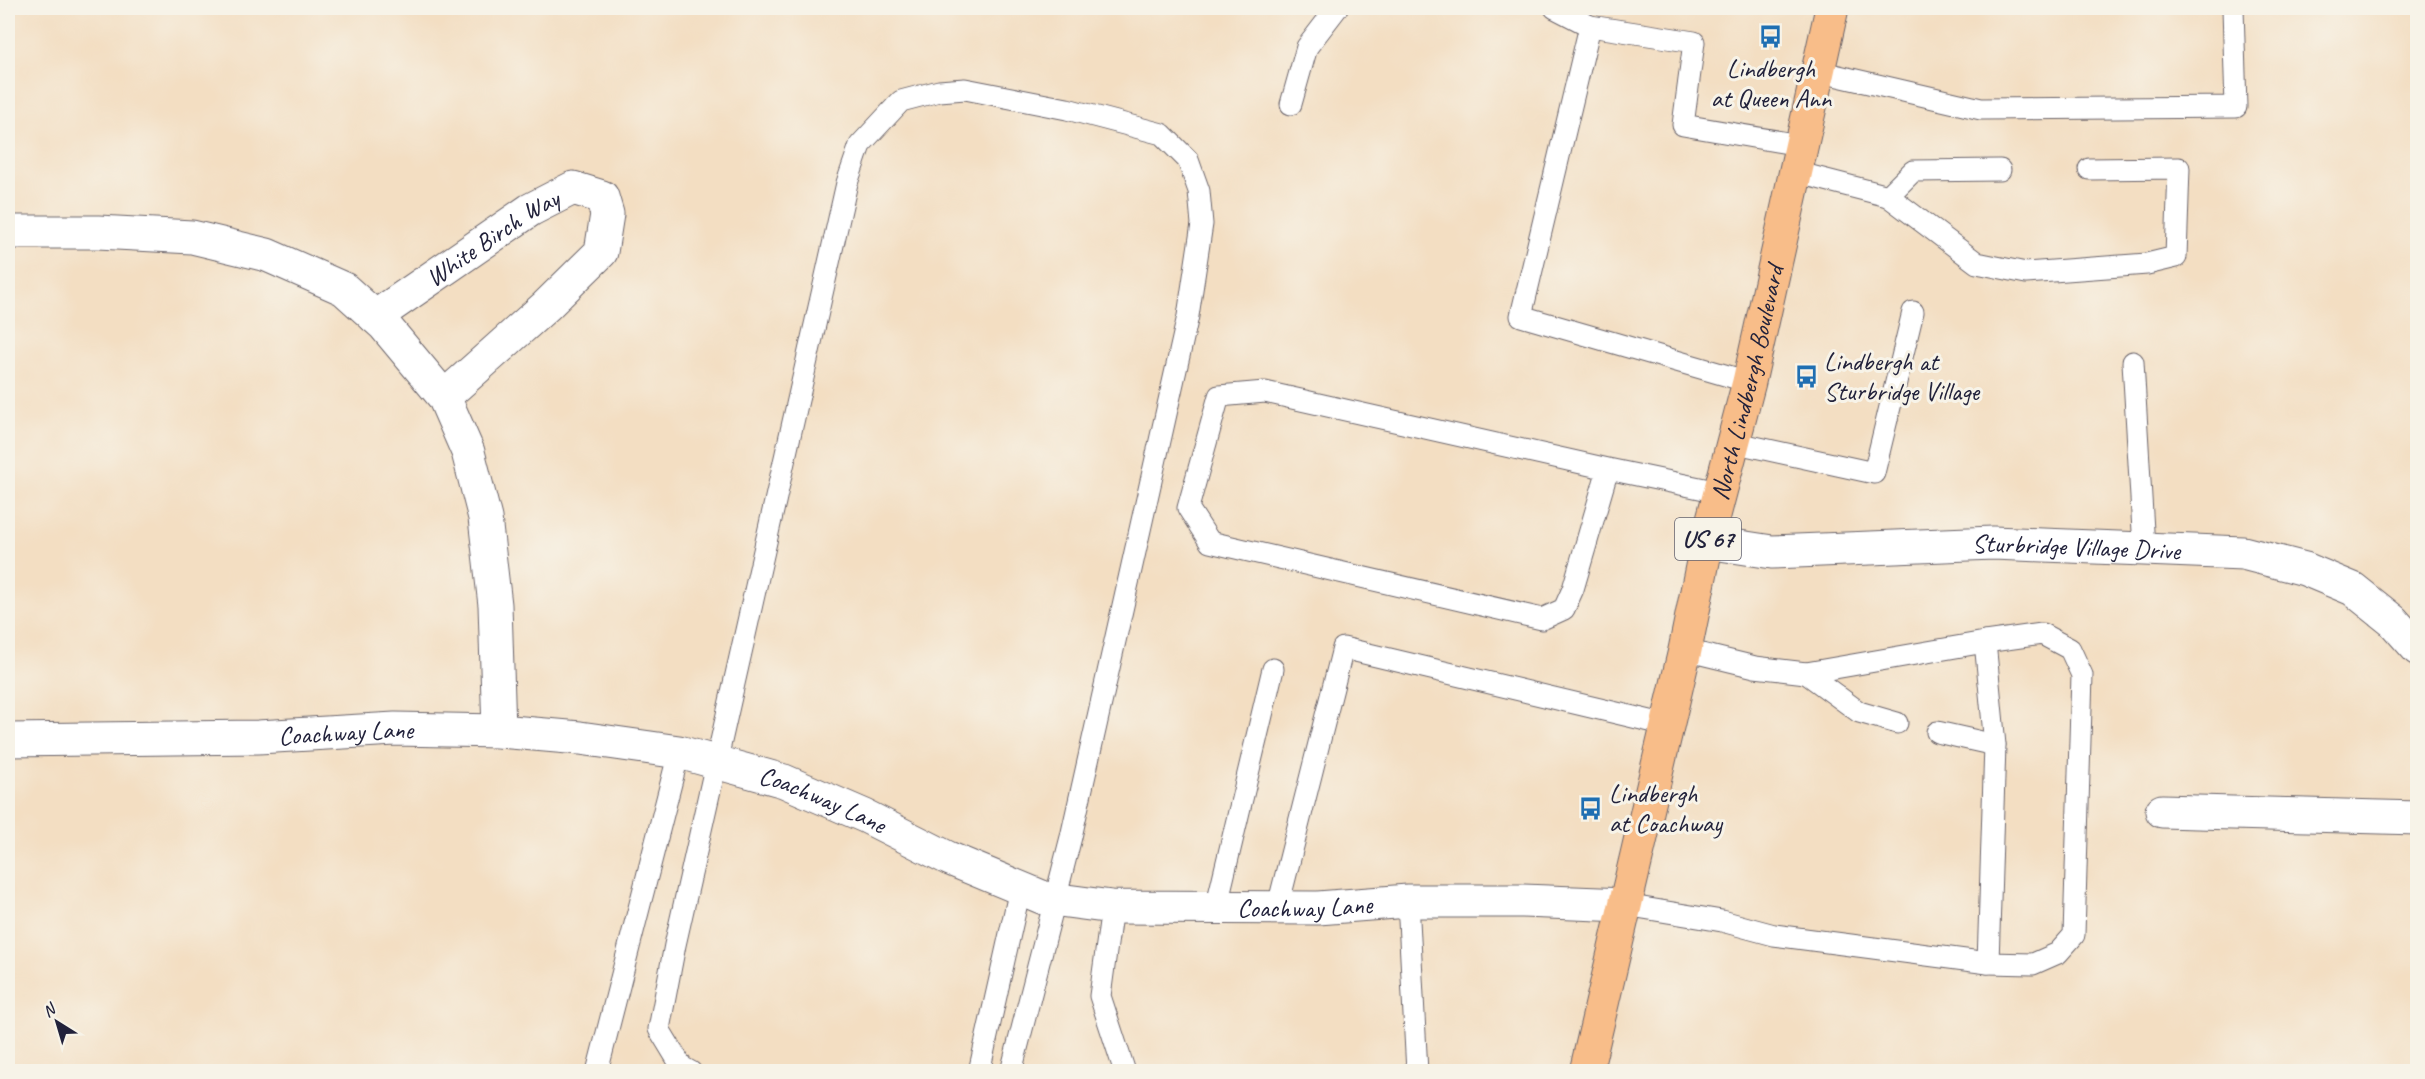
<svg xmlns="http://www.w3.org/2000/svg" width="2425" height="1079" viewBox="0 0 2425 1079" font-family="Caveat,sans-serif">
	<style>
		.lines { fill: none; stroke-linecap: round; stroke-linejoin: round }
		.service-casing { stroke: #6b646a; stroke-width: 23 }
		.minor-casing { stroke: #6b646a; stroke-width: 35 }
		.primary-casing { stroke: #6b646a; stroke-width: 35 }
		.service { stroke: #fff; stroke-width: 21 }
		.minor { stroke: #fff; stroke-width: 33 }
		.primary { stroke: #f8bd89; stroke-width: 33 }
		.labels { text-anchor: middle; stroke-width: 6; stroke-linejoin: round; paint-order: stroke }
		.shield { fill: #f7f3e8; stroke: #62616f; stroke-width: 1.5 }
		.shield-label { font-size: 24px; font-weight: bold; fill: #22223b }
		.poi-label { font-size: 26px; fill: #22223b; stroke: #f7f3e8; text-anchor: start }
		.street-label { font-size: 26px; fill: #22223b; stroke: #f7f3e8 }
	</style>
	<rect width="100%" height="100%" fill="#f7f3e8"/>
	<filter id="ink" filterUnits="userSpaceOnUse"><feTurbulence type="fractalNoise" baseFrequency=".0167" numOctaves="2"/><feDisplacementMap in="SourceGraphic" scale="12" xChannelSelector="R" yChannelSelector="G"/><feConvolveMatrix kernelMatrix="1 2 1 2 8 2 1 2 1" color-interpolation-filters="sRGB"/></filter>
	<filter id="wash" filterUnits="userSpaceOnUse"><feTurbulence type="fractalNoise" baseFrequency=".008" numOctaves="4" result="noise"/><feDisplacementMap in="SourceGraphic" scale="24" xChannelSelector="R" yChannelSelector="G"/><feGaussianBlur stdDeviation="1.35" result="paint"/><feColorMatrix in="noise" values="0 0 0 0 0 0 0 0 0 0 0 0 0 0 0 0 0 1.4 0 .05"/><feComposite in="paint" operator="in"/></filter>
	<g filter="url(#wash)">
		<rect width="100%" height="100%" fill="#f3dec2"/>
	</g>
	<g filter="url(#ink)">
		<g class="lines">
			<defs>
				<g id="service">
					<path d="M1555,8L1590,26"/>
					<path d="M1817,71L1981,109L2236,107L2233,8"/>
					<path d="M1291,104L1307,47L1337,8"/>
					<path d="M1795,172L1888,196L1977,263L2026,273L2147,264L2176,257L2179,168L2089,169"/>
					<path d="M1888,196L1913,171L2000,170"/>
					<path d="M2133,362L2144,548"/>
					<path d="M1749,382L1521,316L1590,26L1694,42L1683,125L1800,145"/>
					<path d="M1732,442L1874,473L1913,312"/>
					<path d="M1608,469L1573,589L1564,609L1542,619L1210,542L1188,508L1219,396L1265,392L1608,469L1719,492"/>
					<path d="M1985,642L2042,634L2070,649L2082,675L2074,935L2058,953L2033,964L1988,963"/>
					<path d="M1806,673L1859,712L1897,723"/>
					<path d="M1937,732L1995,745"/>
					<path d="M1408,901L1417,1072"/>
					<path d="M1625,905L1722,921L1774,935L1988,963L1995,745L1985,642L1806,673L1755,667L1685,650"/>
					<path d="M1278,906L1343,648L1667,725"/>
					<path d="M1112,907L1100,996L1125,1072"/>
					<path d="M1216,908L1273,669"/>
					<path d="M597,1072L679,752"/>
					<path d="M691,1072L682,1067L659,1029L675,945L847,183L860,145L901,101L939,91L965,89L1067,109L1162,134L1188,160L1199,191L1202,224L1188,316L1071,837L1011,1072"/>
					<path d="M979,1072L1020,889"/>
				</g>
				<g id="minor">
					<path d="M8,232H98L192,237L267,255L344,289L384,325L444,397L468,452L485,518L495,605L499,731"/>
					<path id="s1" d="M375,317L530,210L573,188L602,197L607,214L601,252L546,306L444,397"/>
					<path id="s2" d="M1707,542L1772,552L1993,543L2243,553L2305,569L2353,589L2393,621L2418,649"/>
					<path id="s3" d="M8,740L258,737L395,729L499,731L580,738L679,752L784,781L865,816L948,858L1044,898L1112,907L1318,908L1408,901H1523L1625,905"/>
					<path d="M2162,811L2418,818"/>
				</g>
				<g id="primary">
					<path id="s4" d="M1586,1072L1685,650L1707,542L1749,382L1832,8"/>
				</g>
			</defs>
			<!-- service casing -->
			<use href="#service" class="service-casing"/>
			<!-- minor casing -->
			<use href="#minor" class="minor-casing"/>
			<!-- primary casing -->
			<use href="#primary" class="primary-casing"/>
			<!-- service -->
			<use href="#service" class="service"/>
			<!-- minor -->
			<use href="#minor" class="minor"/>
			<!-- primary -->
			<use href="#primary" class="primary"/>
		</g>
	</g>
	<!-- icons -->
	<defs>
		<symbol id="bus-bare" viewBox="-9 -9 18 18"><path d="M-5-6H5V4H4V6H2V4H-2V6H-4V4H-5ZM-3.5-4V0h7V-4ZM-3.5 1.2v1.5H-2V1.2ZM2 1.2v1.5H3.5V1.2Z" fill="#1f6fb2" stroke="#f7f3e8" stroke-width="2.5" paint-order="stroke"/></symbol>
	</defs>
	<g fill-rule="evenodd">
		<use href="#bus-bare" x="1754" y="20" width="33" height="33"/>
		<use href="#bus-bare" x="1790" y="360" width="33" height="33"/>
		<use href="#bus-bare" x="1574" y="792" width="33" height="33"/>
	</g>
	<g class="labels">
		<!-- shield labels -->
		<rect class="shield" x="1675" y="518" width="66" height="42" rx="4.5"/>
		<g class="shield-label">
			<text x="1708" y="547">US 67</text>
		</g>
		<!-- poi labels -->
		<g class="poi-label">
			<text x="1771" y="77" text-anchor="middle">Lindbergh<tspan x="1771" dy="30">at Queen Ann</tspan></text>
			<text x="1824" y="370">Lindbergh at<tspan x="1824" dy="30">Sturbridge Village</tspan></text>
			<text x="1609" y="802">Lindbergh<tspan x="1609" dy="30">at Coachway</tspan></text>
		</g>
		<!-- street labels -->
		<g class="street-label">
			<text dy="9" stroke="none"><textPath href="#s1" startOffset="142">White Birch Way</textPath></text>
			<text dy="9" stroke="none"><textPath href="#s4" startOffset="708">North Lindbergh Boulevard</textPath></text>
			<text dy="9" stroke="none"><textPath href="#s2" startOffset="370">Sturbridge Village Drive</textPath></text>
			<text dy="9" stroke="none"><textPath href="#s3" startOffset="338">Coachway Lane</textPath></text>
			<text dy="9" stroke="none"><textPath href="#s3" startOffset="824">Coachway Lane</textPath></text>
			<text dy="9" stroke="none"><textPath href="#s3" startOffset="1328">Coachway Lane</textPath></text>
		</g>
	</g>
	<!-- margin -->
	<rect width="2425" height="1079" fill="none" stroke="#f7f3e8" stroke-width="30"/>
	<!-- north arrow -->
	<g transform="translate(57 1022) rotate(323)" stroke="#f7f3e8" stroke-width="4.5" paint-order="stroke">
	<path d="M0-4.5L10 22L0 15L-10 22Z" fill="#22223b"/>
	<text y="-9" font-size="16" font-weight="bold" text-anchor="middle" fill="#22223b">N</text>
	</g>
</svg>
